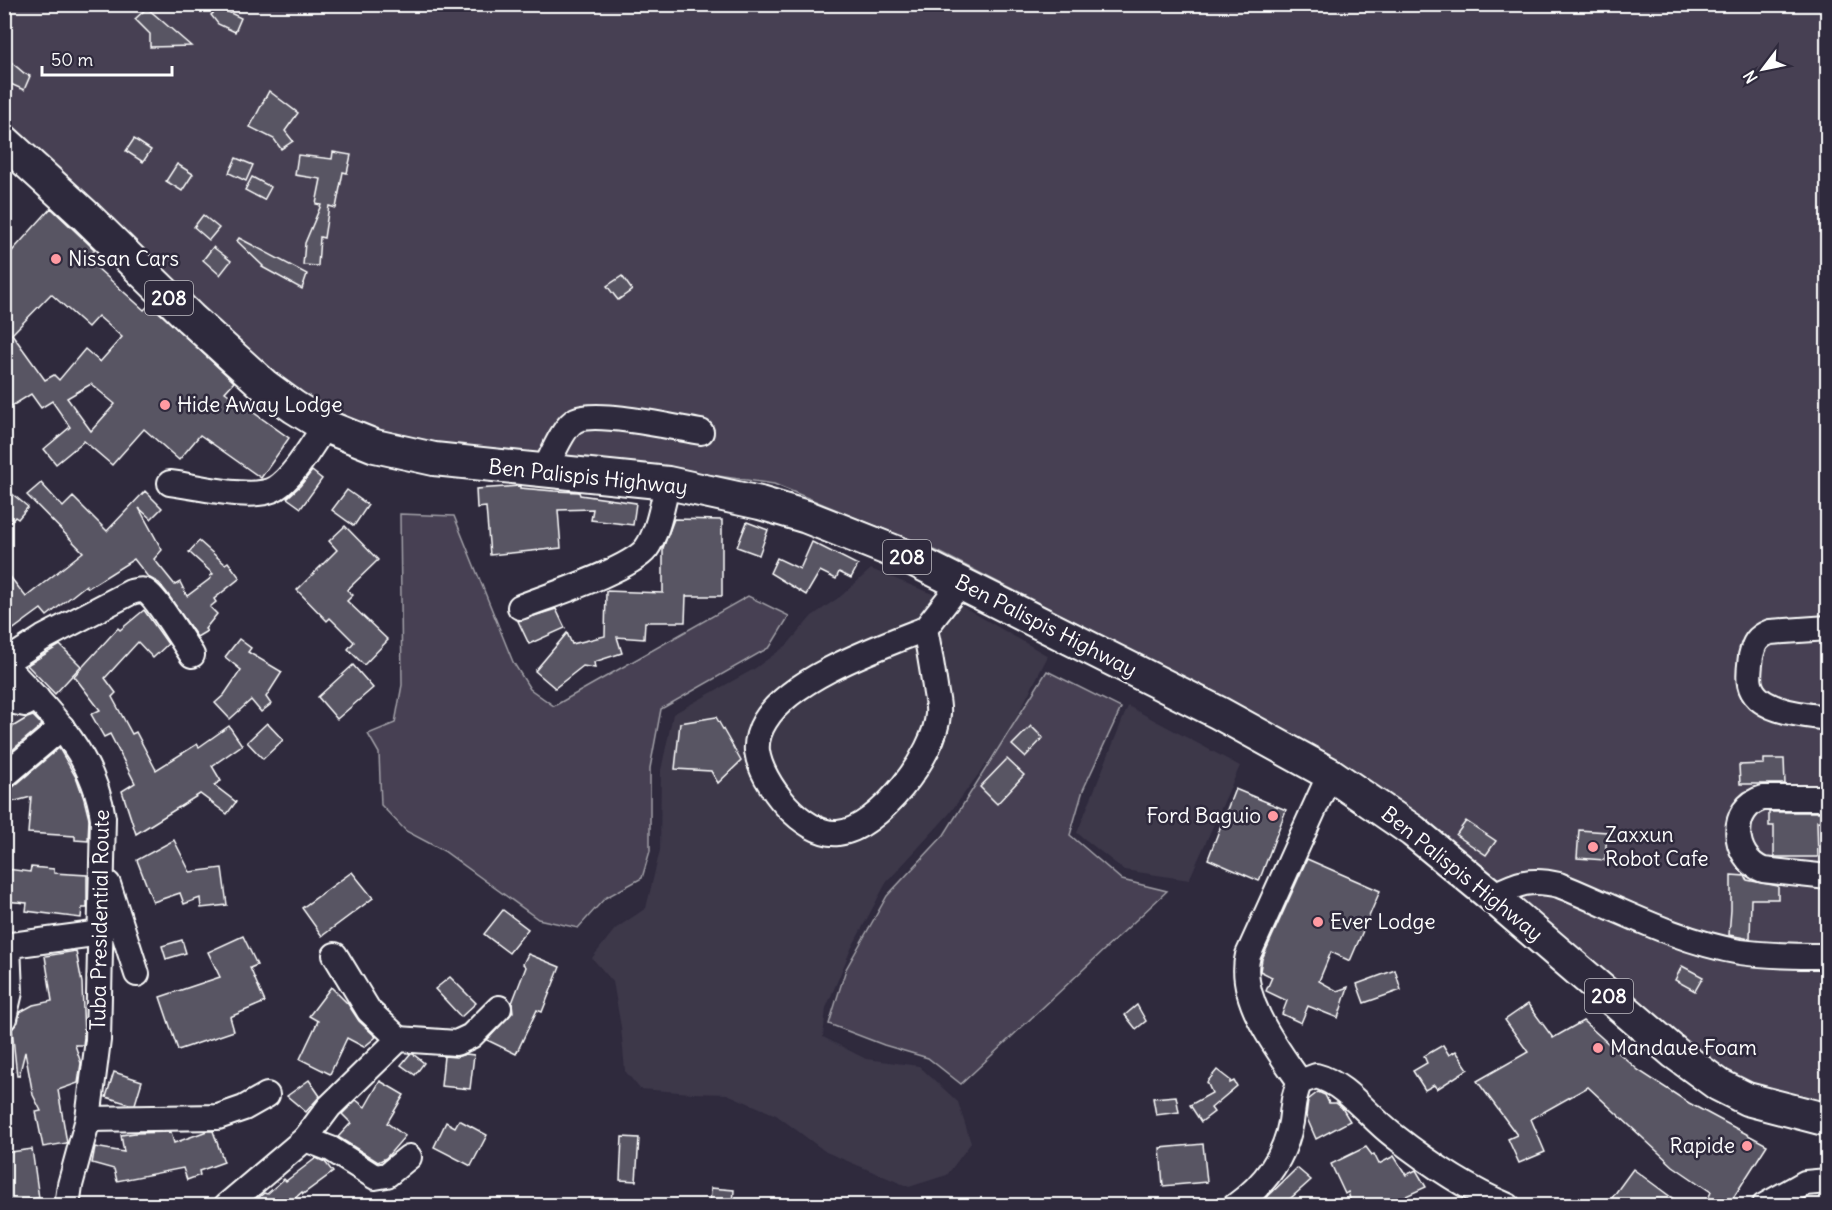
<svg xmlns="http://www.w3.org/2000/svg" width="1832" height="1210" viewBox="0 0 1832 1210" font-family="Delius,sans-serif">
	<style>
		.built { fill: #3c3749 }
		.green { fill: #464152; stroke: #a2a0a8; stroke-width: 1.5 }
		.building { fill: #595564; stroke: #fff; stroke-width: 1.5; fill-rule: evenodd }
		.lines { fill: none; stroke-linecap: round; stroke-linejoin: round }
		.minor-casing { stroke: #fff; stroke-width: 28 }
		.major-casing { stroke: #fff; stroke-width: 36 }
		.minor { stroke: #2f2a3d; stroke-width: 24 }
		.major { stroke: #2f2a3d; stroke-width: 32 }
		.poi-dot { fill: #ff9aa2; stroke: #2f2a3d; stroke-width: 2 }
		.labels { text-anchor: middle; stroke-width: 5; stroke-linejoin: round; paint-order: stroke }
		.shield { fill: #2f2a3d; stroke: #c1bfc5; stroke-width: 1.5 }
		.shield-label { font-size: 20px; font-weight: bold; fill: #fff }
		.poi-label { font-size: 21px; fill: #fff; stroke: #2f2a3d; text-anchor: start }
		.street-label { font-size: 21px; fill: #fff; stroke: #2f2a3d }
	</style>
	<rect width="100%" height="100%" fill="#2f2a3d"/>
	<filter id="ink" filterUnits="userSpaceOnUse"><feTurbulence type="fractalNoise" baseFrequency=".0167" numOctaves="2"/><feDisplacementMap in="SourceGraphic" scale="12" xChannelSelector="R" yChannelSelector="G"/><feConvolveMatrix kernelMatrix="1 2 1 2 8 2 1 2 1" color-interpolation-filters="sRGB"/></filter>
	<g filter="url(#ink)">
		<!-- built -->
		<g class="built">
			<path d="M871,569L962,606L1048,656L1007,736L949,814L886,883L851,949L826,1008L823,1037L866,1059L919,1066L958,1102L971,1143L947,1175L909,1187L826,1152L776,1115L727,1094L691,1093L640,1089L625,1071L621,1027L613,982L592,958L615,929L646,908L660,850L661,770L673,714L754,669L787,645L812,616L841,596Z"/>
			<path d="M4,675L49,730L4,765Z"/>
			<path d="M1128,706L1240,766L1189,880L1124,870L1077,833Z"/>
		</g>
		<!-- green -->
		<g class="green">
			<path d="M4,5H1827V1108L1741,1085L1217,701L1130,650L939,552L774,484L619,462L456,449L375,429L308,404L5,130Z"/>
			<path d="M400,514L454,516L513,662L530,689L554,706L748,596L789,616L770,647L661,709L650,768V851L642,878L605,898L578,928L538,919L444,851L406,831L381,805L379,753L368,734L395,723L402,685Z"/>
			<path d="M1047,671L1121,708L1083,790L1070,835L1122,880L1167,891L961,1084L928,1058L884,1045L829,1024L846,969L887,896L944,835Z"/>
		</g>
		<!-- building -->
		<g class="building">
			<path d="M147,8L191,46L150,47V34L135,19Z"/>
			<path d="M220,8L241,18L235,32L218,24L211,15Z"/>
			<path d="M4,56L24,73L30,76L24,90L4,81Z"/>
			<path d="M269,91L298,113L285,131L293,141L281,149L274,139L250,127Z"/>
			<path d="M134,139L151,150L143,162L126,151Z"/>
			<path d="M333,152L351,155L347,173L343,172L336,208L329,206L324,238L320,237L318,266L303,265L305,243L321,205L316,204L321,179L295,175L298,155L332,159Z"/>
			<path d="M236,158L253,165L246,181L229,173Z"/>
			<path d="M177,164L193,174L182,191L166,181Z"/>
			<path d="M252,177L271,187L264,200L245,190Z"/>
			<path d="M51,208L95,250L86,258L144,310L150,304L234,382L225,392L289,438L261,478L200,435L179,460L144,429L112,465L84,441L56,464L44,449L70,427L52,401L41,408L31,394L4,411V260ZM51,294L88,327L98,316L122,337L100,362L85,349L59,380L54,375L45,380L12,334ZM91,384L115,404L91,431L67,398Z"/>
			<path d="M203,215L219,228L209,240L194,227Z"/>
			<path d="M239,238L307,274L302,289L262,267L263,266L237,241Z"/>
			<path d="M213,247L231,261L220,275L203,260Z"/>
			<path d="M622,276L632,290L618,300L607,286Z"/>
			<path d="M312,471L322,479L301,508L287,498L300,486Z"/>
			<path d="M41,483L63,507L73,497L107,531L145,491L162,508L151,519L139,508L162,550L154,559L175,585L180,582L187,596L211,578L210,576L213,574L189,552L199,541L225,564L228,562L240,578L214,599L216,602L210,607L217,614L205,629L207,631L197,637L167,593L159,583L148,577L134,559L88,588L86,585L47,616L41,609L4,636V569L26,597L83,552L27,495Z"/>
			<path d="M520,486V488L554,491L579,492L580,495L636,503L633,525L591,520L593,509L558,510L561,548L490,555L486,507L477,508L476,489Z"/>
			<path d="M4,487L28,507L18,519L15,517L4,530Z"/>
			<path d="M347,490L368,505L354,526L332,510Z"/>
			<path d="M674,519L722,520V596H686L685,622H645L644,639L617,637L622,653L594,662L595,668L583,666L555,688L535,671L567,633L572,644L605,636L606,591L663,593V548Z"/>
			<path d="M747,522L768,530L759,555L737,547Z"/>
			<path d="M345,526L378,560L347,590L353,595L347,601L388,640L364,665L348,649L354,642L330,618L327,621L297,590L337,550L329,541Z"/>
			<path d="M812,542L858,565L851,578L839,572L836,579L820,571L806,595L770,573L777,558L800,569Z"/>
			<path d="M556,609L565,628L529,644L518,621Z"/>
			<path d="M144,610L168,644L153,658L138,642L105,678L116,693L112,697L132,734L136,732L156,770L197,744L199,747L229,726L242,745L212,766L221,781L214,785L236,802L227,814L200,794L136,834L122,791L135,783L110,734L104,737L91,714L100,710L74,676L118,628L120,630Z"/>
			<path d="M239,639L251,648L248,652L282,672L266,697L271,704L261,712L251,700L230,719L215,703L224,695L241,670L225,657Z"/>
			<path d="M60,645L81,666L55,694L27,665Z"/>
			<path d="M353,665L373,688L337,719L318,697Z"/>
			<path d="M33,716L42,725L4,757V732L27,718Z"/>
			<path d="M716,717L741,761L718,783L711,771L675,769L680,723Z"/>
			<path d="M267,723L283,740L263,759L247,742Z"/>
			<path d="M1031,726L1043,738L1025,757L1012,745Z"/>
			<path d="M59,748L77,779L84,799L89,819L88,841L75,840V836L28,833L31,797L4,804V790L13,787Z"/>
			<path d="M1007,759L1024,775L997,804L980,787Z"/>
			<path d="M1764,759H1784L1785,784H1740L1739,765L1764,764Z"/>
			<path d="M1235,789L1286,810L1259,881L1208,859Z"/>
			<path d="M1769,812H1827V822L1817,821L1818,857H1774V826H1769Z"/>
			<path d="M1466,821L1496,841L1486,855L1456,835Z"/>
			<path d="M1579,830L1607,832L1605,860L1577,858Z"/>
			<path d="M174,840L190,872L222,868L227,905L201,908L200,898L184,904L180,893L153,902L137,860Z"/>
			<path d="M1307,859L1380,891L1350,961L1331,952L1319,981L1337,991L1348,987L1338,1018L1308,1006L1301,1023L1282,1014L1287,1001L1266,991L1272,977L1260,971L1262,959Z"/>
			<path d="M31,867L54,869V873L87,875V908H82L81,918L26,911L27,903L4,901L7,869L30,872Z"/>
			<path d="M352,872L373,898L322,936L302,908Z"/>
			<path d="M1731,875L1745,876L1747,880L1778,886V899H1751L1750,939L1729,935L1731,910Z"/>
			<path d="M503,910L528,929L509,953L484,934Z"/>
			<path d="M243,936L257,965L250,968L265,1002L230,1017L234,1031L178,1050L160,997L220,977L208,952Z"/>
			<path d="M182,940L186,953L166,959L162,946Z"/>
			<path d="M76,951L82,983L84,1037L83,1045H75L81,1063L78,1083L58,1090L67,1143L43,1147L36,1112L41,1111L33,1095L25,1052L19,1076H17L12,1029L18,1022L20,1012L33,1005L52,1001L45,956Z"/>
			<path d="M528,954L560,967L542,1012L537,1010L516,1054L487,1040L513,1012L512,1003L526,967L523,964Z"/>
			<path d="M1682,966L1703,977L1695,991L1675,980Z"/>
			<path d="M1395,970L1401,990L1364,1003L1357,984Z"/>
			<path d="M450,977L476,1003L461,1017L435,989Z"/>
			<path d="M331,987L348,1004L359,1021L376,1037L364,1047L347,1038L330,1074L300,1059L318,1021L309,1016Z"/>
			<path d="M1528,1004L1553,1038L1583,1021L1638,1070L1689,1103L1767,1145L1728,1206H1715L1708,1199L1711,1192L1673,1166L1588,1087L1531,1119L1545,1152L1519,1163L1508,1139L1517,1135L1477,1081L1528,1052L1505,1020Z"/>
			<path d="M1137,1005L1146,1021L1136,1029L1125,1015Z"/>
			<path d="M1443,1045L1449,1055L1456,1051L1468,1069L1437,1089L1434,1085L1425,1090L1413,1071L1427,1063L1424,1056Z"/>
			<path d="M410,1054H413L424,1063L415,1075L401,1065Z"/>
			<path d="M466,1054L474,1055L470,1089L441,1086L444,1056L456,1057Z"/>
			<path d="M1217,1070L1230,1080V1083L1234,1081L1237,1086L1211,1108L1214,1112L1201,1122L1190,1105L1212,1093L1207,1082Z"/>
			<path d="M114,1072L142,1081L135,1104H129L106,1097Z"/>
			<path d="M309,1080L320,1096L306,1112L287,1096Z"/>
			<path d="M380,1081L404,1095L387,1123L405,1136L386,1158L378,1162L338,1137L351,1123L342,1114L356,1100L365,1107Z"/>
			<path d="M1318,1092L1325,1095L1329,1103H1336L1342,1108L1350,1121L1316,1139L1306,1116L1308,1100Z"/>
			<path d="M1176,1096L1179,1112L1156,1115L1153,1098Z"/>
			<path d="M459,1120L487,1135L471,1166L434,1147L446,1122L455,1127Z"/>
			<path d="M207,1131H213L224,1162L199,1171L200,1175L187,1180L183,1168L117,1181L114,1169L92,1163L95,1147L124,1152L121,1135L135,1133L171,1132L174,1143Z"/>
			<path d="M622,1137L639,1138L636,1181L620,1180Z"/>
			<path d="M1203,1144L1207,1182L1163,1186L1160,1148Z"/>
			<path d="M1366,1147L1372,1155L1374,1154L1379,1164L1394,1156L1406,1175L1416,1170L1426,1187L1384,1206H1352L1348,1192L1345,1194L1331,1164Z"/>
			<path d="M32,1149L39,1198L4,1203V1153Z"/>
			<path d="M316,1158L325,1162L333,1172L303,1194L302,1192L291,1202L294,1203V1206H249L264,1193L267,1194L284,1179L286,1181Z"/>
			<path d="M1297,1168L1311,1180L1282,1206H1258Z"/>
			<path d="M1633,1169L1683,1206H1606Z"/>
			<path d="M711,1188L734,1190L733,1206H710Z"/>
		</g>
		<g class="lines">
			<defs>
				<g id="minor">
					<path d="M544,471C551,458 563,426 576,420C598,410 675,428 701,432"/>
					<path d="M170,483C196,486 254,502 276,488C295,476 312,444 325,426"/>
					<path d="M520,607C548,596 629,570 646,549C659,531 662,504 668,483"/>
					<path d="M1828,628L1770,632C1757,637 1754,643 1751,656C1750,665 1748,676 1750,684C1756,712 1805,715 1828,718"/>
					<path d="M925,629C879,647 791,678 765,721C760,729 756,741 757,751C761,783 803,836 838,833C878,830 936,753 938,714C939,705 936,696 935,687C932,667 929,648 925,629L960,584"/>
					<path d="M4,663L43,638L131,592C135,591 141,589 145,591C156,596 183,642 192,655"/>
					<path d="M4,664C47,709 94,753 103,818L98,1040L88,1119L70,1185L67,1206"/>
					<path d="M4,700L25,704L37,698"/>
					<path d="M4,776L62,727"/>
					<path d="M1828,798H1763C1729,807 1731,857 1763,870L1828,877"/>
					<path d="M108,884L137,974"/>
					<path d="M1492,896C1518,883 1530,878 1559,885C1618,909 1676,941 1740,952C1769,956 1798,956 1828,956"/>
					<path d="M4,946L101,933"/>
					<path d="M335,955L369,1011L399,1039"/>
					<path d="M4,1018L10,992L8,945"/>
					<path d="M1300,1082C1277,1049 1237,997 1248,955L1330,774"/>
					<path d="M88,1119L218,1117L244,1108L267,1095"/>
					<path d="M305,1139L331,1149L375,1177L387,1175L409,1157"/>
					<path d="M226,1206L305,1139L329,1107L399,1039L456,1043L471,1036L499,1008"/>
					<path d="M1235,1206C1264,1185 1285,1157 1291,1122C1293,1108 1293,1095 1300,1082L1316,1076C1345,1083 1369,1117 1393,1135C1426,1161 1469,1190 1508,1206"/>
					<path d="M1764,1206L1805,1183L1828,1181"/>
				</g>
				<path id="major" d="M4,141L87,217L190,318L265,386L294,407L325,426L375,446L434,459L668,483L760,503L807,517L908,557L1219,713L1330,774L1413,831L1492,896L1675,1053L1719,1085L1747,1099L1828,1120"/>
			</defs>
			<!-- minor casing -->
			<use href="#minor" class="minor-casing"/>
			<!-- major casing -->
			<use href="#major" class="major-casing"/>
			<!-- minor -->
			<use href="#minor" class="minor"/>
			<!-- major -->
			<use href="#major" class="major"/>
		</g>
	</g>
	<!-- markers -->
	<g class="poi-dot">
		<circle cx="56" cy="259" r="6"/>
		<circle cx="165" cy="405" r="6"/>
		<circle cx="1273" cy="816" r="6"/>
		<circle cx="1593" cy="847" r="6"/>
		<circle cx="1318" cy="922" r="6"/>
		<circle cx="1598" cy="1048" r="6"/>
		<circle cx="1747" cy="1146" r="6"/>
	</g>
	<g class="labels">
		<!-- shield labels -->
		<g class="shield">
			<rect x="145" y="281" width="48" height="34" rx="4.5"/>
			<rect x="883" y="540" width="48" height="34" rx="4.5"/>
			<rect x="1585" y="979" width="48" height="34" rx="4.5"/>
		</g>
		<g class="shield-label">
			<text x="169" y="305">208</text>
			<text x="907" y="564">208</text>
			<text x="1609" y="1003">208</text>
		</g>
		<!-- poi labels -->
		<g class="poi-label">
			<text x="68" y="266">Nissan Cars</text>
			<text x="177" y="412">Hide Away Lodge</text>
			<text x="1261" y="823" text-anchor="end">Ford Baguio</text>
			<text x="1605" y="842">Zaxxun<tspan x="1605" dy="24">Robot Cafe</tspan></text>
			<text x="1330" y="929">Ever Lodge</text>
			<text x="1610" y="1055">Mandaue Foam</text>
			<text x="1735" y="1153" text-anchor="end">Rapide</text>
		</g>
		<!-- street labels -->
		<g class="street-label">
			<text transform="translate(588 477) rotate(6)" y="7">Ben Palispis Highway</text>
			<text transform="translate(1046 626) rotate(27)" y="7">Ben Palispis Highway</text>
			<text transform="translate(1462 874) rotate(39)" y="7">Ben Palispis Highway</text>
			<text transform="translate(100 920) rotate(-89)" y="7">Tuba Presidential Route</text>
		</g>
	</g>
	<!-- margin -->
	<rect width="1832" height="1210" fill="none" stroke="#2f2a3d" stroke-width="24"/>
	<rect x="12" y="12" width="1808" height="1186" fill="none" stroke="#fff" stroke-width="2" filter="url(#ink)"/>
	<!-- north arrow -->
	<g transform="translate(1763 69) rotate(238)" stroke="#2f2a3d" stroke-width="4.5" paint-order="stroke">
	<path d="M0-4.5L10 22L0 15L-10 22Z" fill="#ffffff"/>
	<text y="-9" font-size="16" font-weight="bold" text-anchor="middle" fill="#ffffff">N</text>
	</g>
	<!-- scale -->
	<path d="M42 66v9h130v-9" fill="none" stroke="#ffffff" stroke-width="3"/>
	<text x="51" y="66" font-size="18" fill="#ffffff" stroke="#2f2a3d" stroke-width="4.5" paint-order="stroke">50 m</text>
</svg>
